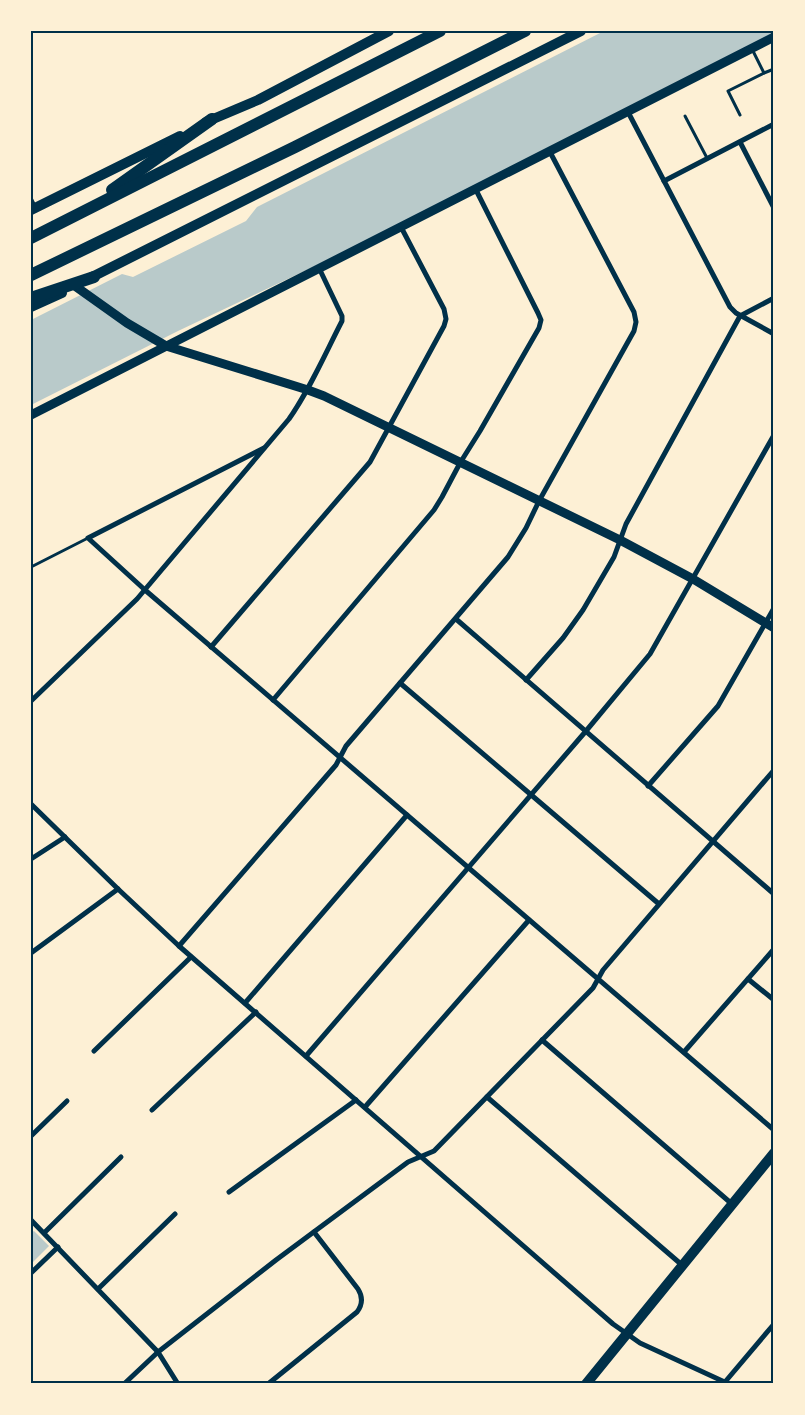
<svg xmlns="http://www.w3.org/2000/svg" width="805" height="1415" viewBox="0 0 805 1415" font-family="Helvetica,sans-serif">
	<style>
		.green { fill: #b9caca }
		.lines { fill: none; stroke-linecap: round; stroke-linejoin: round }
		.service { stroke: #003049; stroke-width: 3 }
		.minor { stroke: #003049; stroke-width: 5 }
		.tertiary { stroke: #003049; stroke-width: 9 }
		.secondary { stroke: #003049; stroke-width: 10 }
		.motorway { stroke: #003049; stroke-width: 12 }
		.neatline { fill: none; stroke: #003049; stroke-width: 2 }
	</style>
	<rect width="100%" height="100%" fill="#fdf0d5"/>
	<!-- green -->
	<g class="green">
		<path d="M604,31H774V34L374,238L178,331L31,405V320L122,274L133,277L246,221L257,207Z"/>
		<path d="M34,1231L49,1246L31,1264V1233Z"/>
	</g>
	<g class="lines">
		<!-- service -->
		<g class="service">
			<path d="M752,49L764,73L774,69"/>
			<path d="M740,115L728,91L764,73"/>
			<path d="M685,116L707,158"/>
			<path d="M31,567L88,538"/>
		</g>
		<!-- minor -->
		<g class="minor">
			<path d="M628,112L730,307L736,313L774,334"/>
			<path d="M740,142L774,208"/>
			<path d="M664,181L774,124"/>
			<path d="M31,200L35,208"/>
			<path d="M740,316L774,298"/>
			<path d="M264,448L88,538L145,590L774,1130"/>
			<path d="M456,619L774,894"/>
			<path d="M211,647L370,462L444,326L446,319L444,309L401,227"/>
			<path d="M526,680L563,638L583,610L614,557L626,524L740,316"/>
			<path d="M400,683L659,904"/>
			<path d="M273,700L434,510L442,497L460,463L480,431L539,328L541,320L538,313L476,190"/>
			<path d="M31,701L137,599L289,419C310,389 325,354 342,321V316L319,268"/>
			<path d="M648,786L718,706L774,608"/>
			<path d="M31,804L118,889L179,946L613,1324L640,1343L729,1384"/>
			<path d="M31,859L65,837"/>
			<path d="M179,946L336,765L346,746L508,557L526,528L539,501L634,331L636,322L634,312L550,152"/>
			<path d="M31,953L118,889"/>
			<path d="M748,979L774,1000"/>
			<path d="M245,1003L407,815"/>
			<path d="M542,1040L732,1204"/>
			<path d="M94,1051L191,957"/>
			<path d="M684,1052L774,949"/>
			<path d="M306,1056L586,731L650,654L774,435"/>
			<path d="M487,1097L682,1265"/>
			<path d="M365,1107L529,920"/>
			<path d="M152,1110L256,1012"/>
			<path d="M31,1136L67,1101"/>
			<path d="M229,1192L356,1100"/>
			<path d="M31,1220L158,1352L178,1384"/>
			<path d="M44,1233L121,1157"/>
			<path d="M31,1273L58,1247"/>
			<path d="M98,1289L175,1214"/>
			<path d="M725,1382L774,1324"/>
			<path d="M124,1384L158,1352L276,1260L408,1162L434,1151L593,988L603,970L774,770"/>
			<path d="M268,1384L357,1312C363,1304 363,1297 358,1289L314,1232"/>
		</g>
		<!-- tertiary -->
		<g class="tertiary">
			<path d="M75,286L127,323L166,346L308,390L324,396L620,540L693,579L774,628"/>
			<path d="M31,415C278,288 527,164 774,37"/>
		</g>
		<!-- secondary -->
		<g class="secondary">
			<path d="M206,122L258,100L389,31"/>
			<path d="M31,210L180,136"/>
			<path d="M88,279L581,31"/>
			<path d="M31,307L62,293"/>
			<path d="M586,1384L774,1153"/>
		</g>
		<!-- motorway -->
		<g class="motorway">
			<path d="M112,190L212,119"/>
			<path d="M31,238L440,31"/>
			<path d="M31,275L295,147L525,31"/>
			<path d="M31,298L94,277"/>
		</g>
	</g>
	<!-- border -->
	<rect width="805" height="1415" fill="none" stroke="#fdf0d5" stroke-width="65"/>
	<rect x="32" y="32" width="740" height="1350" class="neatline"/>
</svg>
